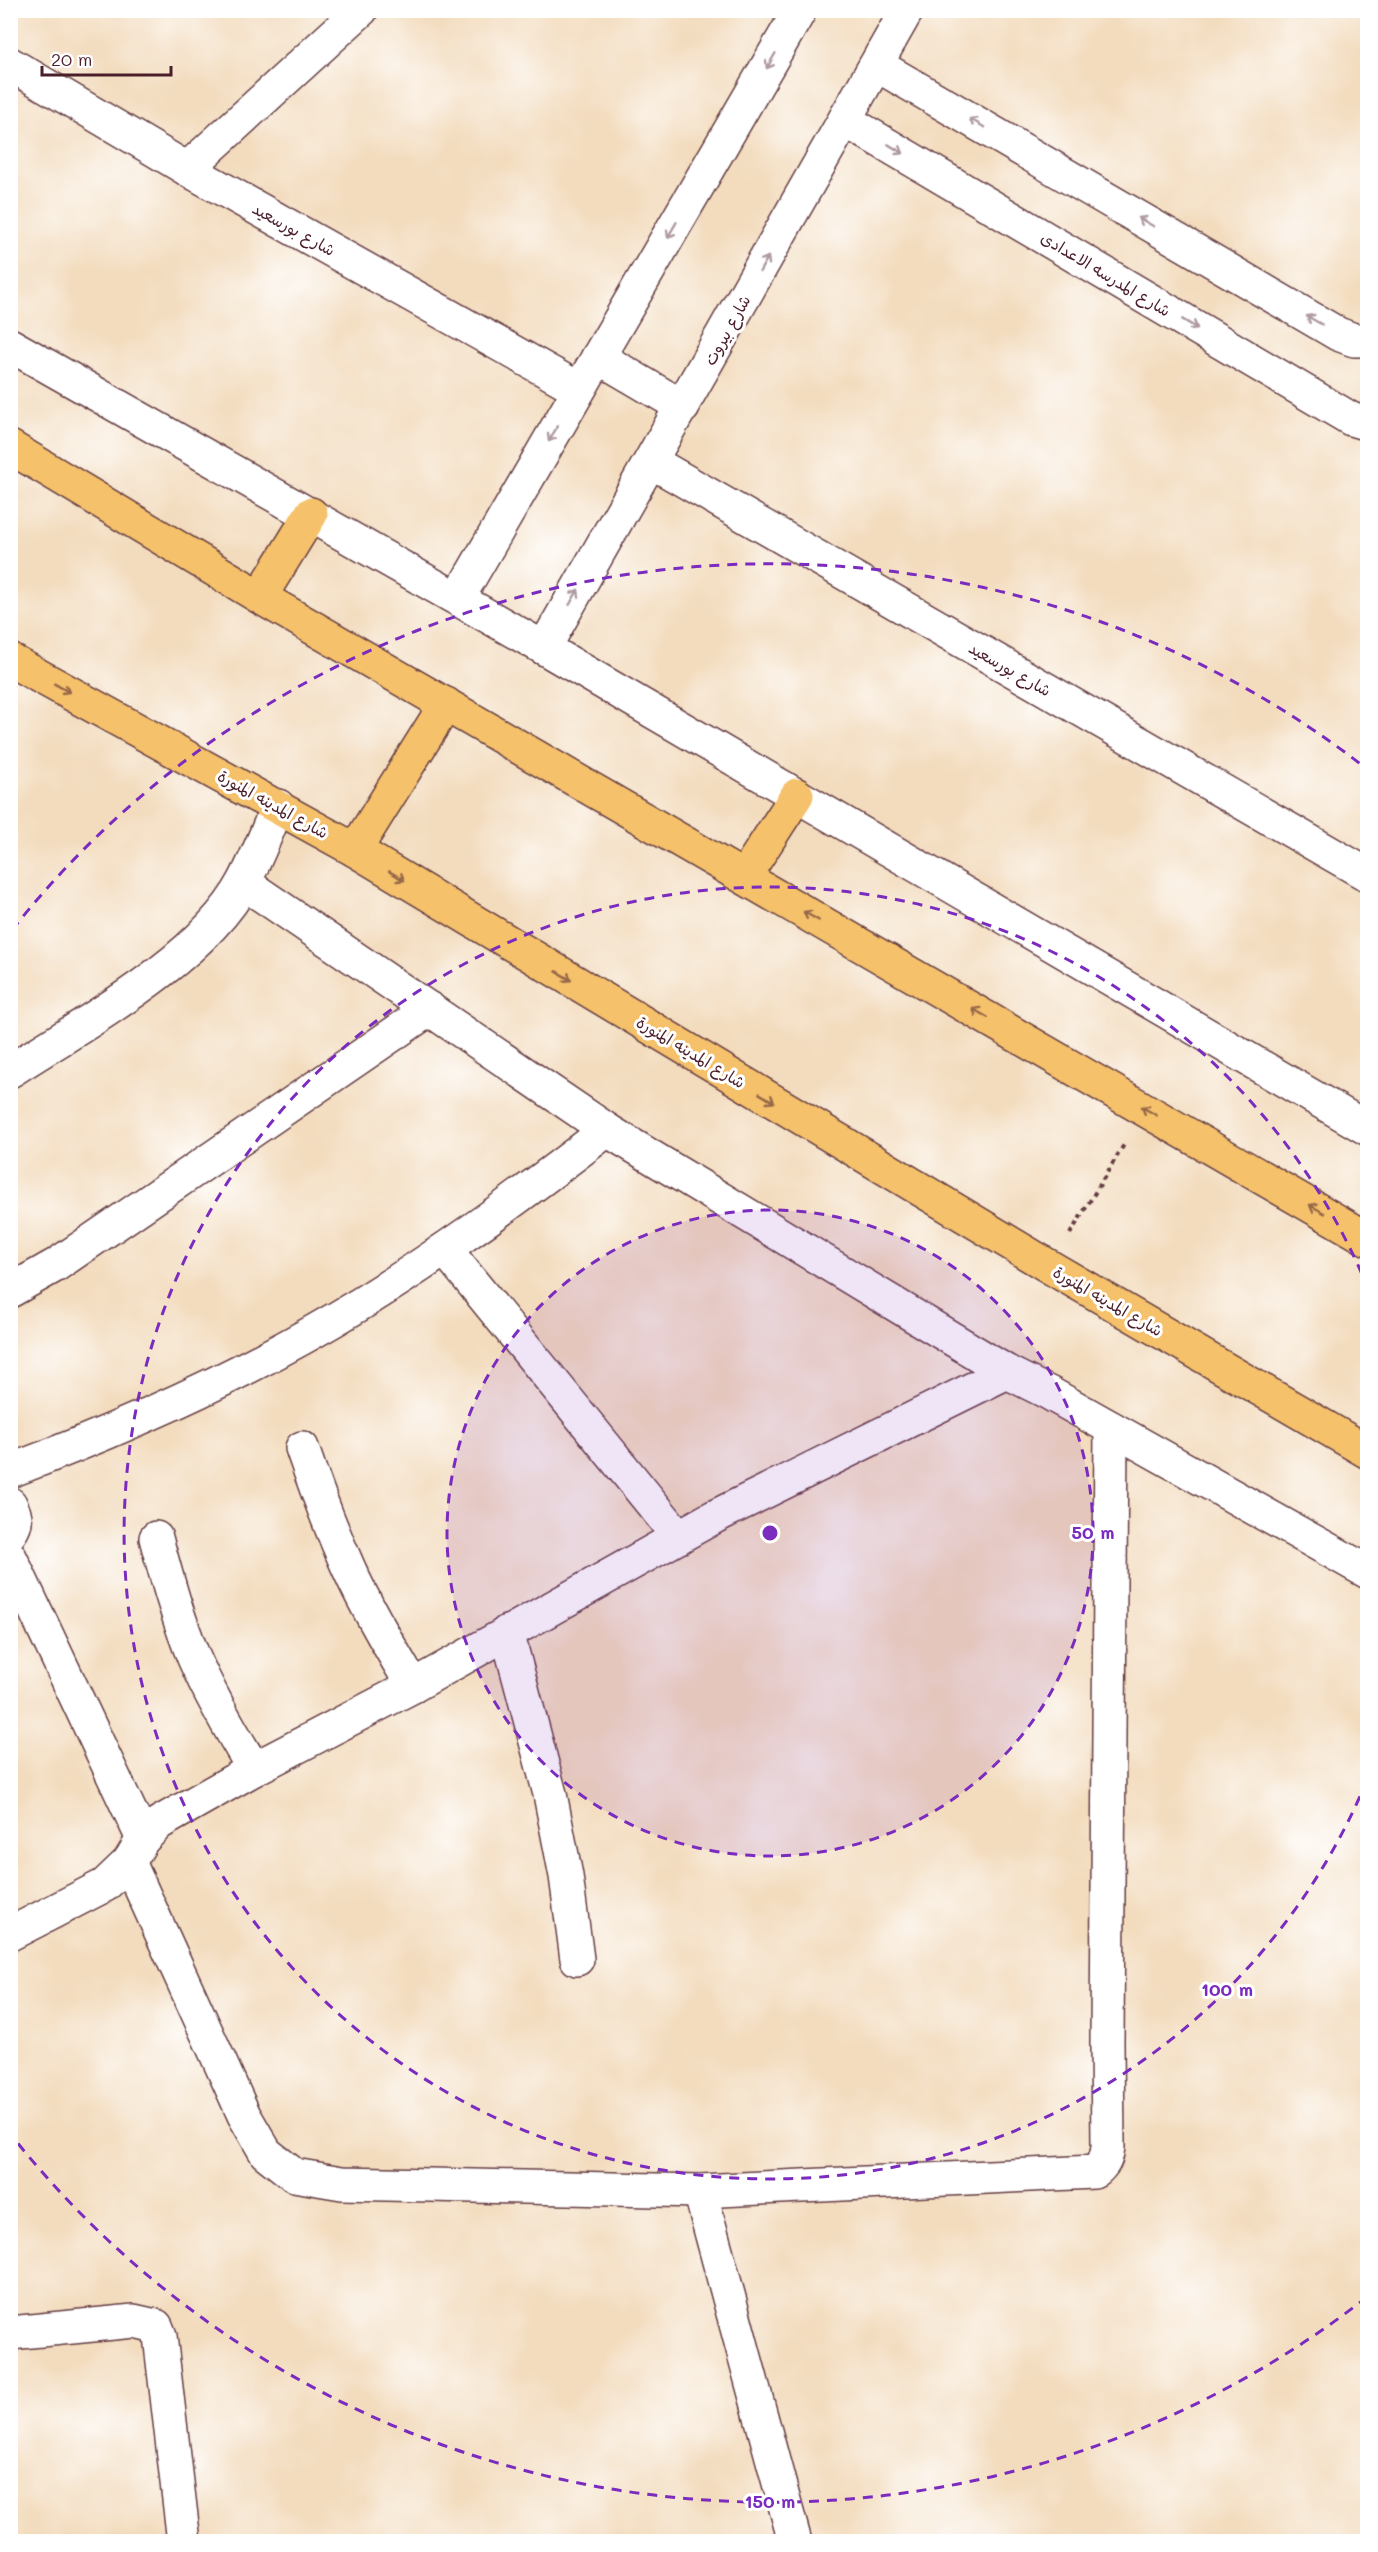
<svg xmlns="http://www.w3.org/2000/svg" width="1378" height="2552" viewBox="0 0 1378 2552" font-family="Mali,'Playpen Sans Arabic',sans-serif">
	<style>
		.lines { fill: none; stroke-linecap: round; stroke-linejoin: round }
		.minor-casing { stroke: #633b41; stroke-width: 36 }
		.major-casing { stroke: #633b41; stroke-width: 36 }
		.path { stroke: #633b41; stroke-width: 4; stroke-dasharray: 4.5 4.5; stroke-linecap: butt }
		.minor { stroke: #fff; stroke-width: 33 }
		.major { stroke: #f5c16b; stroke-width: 33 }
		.oneway { stroke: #ae9aa0 }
		.oneway2 { stroke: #976848 }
		.ring { fill: none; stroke: #7b2cbf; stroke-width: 3; stroke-dasharray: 10 8 }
		.labels { text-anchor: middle; stroke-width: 6; stroke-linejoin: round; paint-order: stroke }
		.street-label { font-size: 16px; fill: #4a1f2b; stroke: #fff }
		.centre { fill: #7b2cbf; stroke: #fff; stroke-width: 3 }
		.ring-label { font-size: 18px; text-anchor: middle; font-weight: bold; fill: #7b2cbf; stroke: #fff; stroke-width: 6; stroke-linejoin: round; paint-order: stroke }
	</style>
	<rect width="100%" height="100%" fill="#fff"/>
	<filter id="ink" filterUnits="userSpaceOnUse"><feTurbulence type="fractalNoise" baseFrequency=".0167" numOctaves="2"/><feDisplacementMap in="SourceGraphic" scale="12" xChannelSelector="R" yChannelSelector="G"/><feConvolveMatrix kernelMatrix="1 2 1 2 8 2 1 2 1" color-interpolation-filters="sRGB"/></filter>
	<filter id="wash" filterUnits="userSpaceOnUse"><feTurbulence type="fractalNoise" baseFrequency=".008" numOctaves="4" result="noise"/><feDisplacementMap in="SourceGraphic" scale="24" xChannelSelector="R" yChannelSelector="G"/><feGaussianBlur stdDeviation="1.35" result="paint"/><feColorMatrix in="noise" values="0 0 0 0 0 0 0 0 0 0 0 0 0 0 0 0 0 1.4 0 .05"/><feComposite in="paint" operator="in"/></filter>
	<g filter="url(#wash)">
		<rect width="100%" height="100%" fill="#f3dcbe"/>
	</g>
	<g filter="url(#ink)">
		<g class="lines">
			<defs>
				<g id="minor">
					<path d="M10,64L187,169L579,389"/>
					<path d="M877,65L1338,334L1354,340H1368"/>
					<path d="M845,120L1351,419L1368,424"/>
					<path d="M187,169L361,10"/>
					<path d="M10,345L544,648L1368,1129"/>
					<path d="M598,357L683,407"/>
					<path d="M652,462L1368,875"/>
					<path d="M458,598L800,10"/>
					<path d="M544,648L907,10"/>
					<path d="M244,883L607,1130L1007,1372L1049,1393L1368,1572"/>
					<path d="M10,1071C84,1023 202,960 244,882C257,858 267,831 278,806"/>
					<path d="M445,1249L679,1537"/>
					<path d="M10,1291L56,1265L430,1009"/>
					<path d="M302,1448C316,1489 331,1529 349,1569C367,1609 390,1648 413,1686"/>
					<path d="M10,1471C132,1425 252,1371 362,1303C448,1250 528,1191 607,1130"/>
					<path d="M10,1504C16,1516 18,1522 10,1533"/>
					<path d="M156,1538C167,1579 178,1619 194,1658C211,1697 232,1733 254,1769"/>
					<path d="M10,1557L143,1839"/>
					<path d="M507,1632L550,1794L566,1876L577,1959"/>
					<path d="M129,1862L244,2115L266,2153L294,2175L342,2183L700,2191L1094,2172C1104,2165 1107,2158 1108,2146L1107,2043L1111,1428"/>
					<path d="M10,1934L105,1885L129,1862L143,1839L159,1823L254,1769L413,1686L714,1517L1007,1372"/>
					<path d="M700,2191L795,2542"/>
					<path d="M10,2333L134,2321L156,2326L160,2336L184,2542"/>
				</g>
				<g id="major">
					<path d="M10,447L260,597L1368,1239"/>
					<path d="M260,597L311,514"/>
					<path d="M10,660L355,850L1050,1267L1368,1452"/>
					<path d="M355,850L446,704"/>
					<path d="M744,877L797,795"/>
				</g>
			</defs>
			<!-- minor casing -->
			<use href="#minor" class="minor-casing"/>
			<!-- major casing -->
			<use href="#major" class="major-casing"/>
			<!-- path -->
			<path class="path" d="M1070,1234L1125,1143"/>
			<!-- minor -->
			<use href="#minor" class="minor"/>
			<!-- major -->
			<use href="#major" class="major"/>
		</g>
		<!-- one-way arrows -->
		<defs><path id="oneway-shaft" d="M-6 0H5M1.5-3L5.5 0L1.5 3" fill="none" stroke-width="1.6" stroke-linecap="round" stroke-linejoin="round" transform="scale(1.5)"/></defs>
		<g class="oneway">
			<use href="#oneway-shaft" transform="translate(771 61) rotate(120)"/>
			<use href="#oneway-shaft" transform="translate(977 123) rotate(-150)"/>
			<use href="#oneway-shaft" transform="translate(896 149) rotate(31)"/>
			<use href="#oneway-shaft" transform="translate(1146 222) rotate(-150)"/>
			<use href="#oneway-shaft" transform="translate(672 230) rotate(120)"/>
			<use href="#oneway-shaft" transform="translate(764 264) rotate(-61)"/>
			<use href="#oneway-shaft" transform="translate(1314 320) rotate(-150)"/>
			<use href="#oneway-shaft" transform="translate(1190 324) rotate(31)"/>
			<use href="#oneway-shaft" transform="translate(553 434) rotate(120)"/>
			<use href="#oneway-shaft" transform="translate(574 597) rotate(-60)"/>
		</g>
		<g class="oneway2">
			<use href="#oneway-shaft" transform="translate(62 688) rotate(29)"/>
			<use href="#oneway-shaft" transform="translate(397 876) rotate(31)"/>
			<use href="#oneway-shaft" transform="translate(811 916) rotate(-150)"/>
			<use href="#oneway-shaft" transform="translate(564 976) rotate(31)"/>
			<use href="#oneway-shaft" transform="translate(980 1013) rotate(-150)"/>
			<use href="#oneway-shaft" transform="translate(767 1098) rotate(31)"/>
			<use href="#oneway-shaft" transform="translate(1149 1111) rotate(-150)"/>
			<use href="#oneway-shaft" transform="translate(1317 1209) rotate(-150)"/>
		</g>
	</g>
	<!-- distance rings -->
	<circle cx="770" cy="1533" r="323" fill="#7b2cbf" fill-opacity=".12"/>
	<g class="ring">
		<circle cx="770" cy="1533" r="323"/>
		<path d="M1367 1780A646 646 0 1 1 1367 1286"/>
		<path d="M1367 2297A969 969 0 0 1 12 2136M12 930A969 969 0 0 1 1367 769"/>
	</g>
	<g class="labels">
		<!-- street labels -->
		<g class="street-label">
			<text transform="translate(294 229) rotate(29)" y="6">شارع بورسعيد</text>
			<text transform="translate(1106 274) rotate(31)" y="6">شارع المدرسه الاعدادى</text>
			<text transform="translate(727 330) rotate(-61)" y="6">شارع بيروت</text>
			<text transform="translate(1010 669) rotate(30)" y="6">شارع بورسعيد</text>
			<text transform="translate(273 804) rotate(29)" y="6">شارع المدينه المنورة</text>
			<text transform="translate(691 1052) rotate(31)" y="6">شارع المدينه المنورة</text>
			<text transform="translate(1108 1301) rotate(30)" y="6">شارع المدينه المنورة</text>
		</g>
	</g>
	<circle cx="770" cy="1533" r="9" class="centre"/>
	<g class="ring-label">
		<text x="1093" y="1539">50 m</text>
		<text x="1227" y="1996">100 m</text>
		<text x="770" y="2508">150 m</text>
	</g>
	<!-- margin -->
	<rect width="1378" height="2552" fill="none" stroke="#fff" stroke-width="36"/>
	<!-- scale -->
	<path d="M42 66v9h129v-9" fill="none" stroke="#4a1f2b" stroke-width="3"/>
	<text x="51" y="66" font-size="18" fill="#4a1f2b" stroke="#ffffff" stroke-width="4.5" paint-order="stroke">20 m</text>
</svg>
